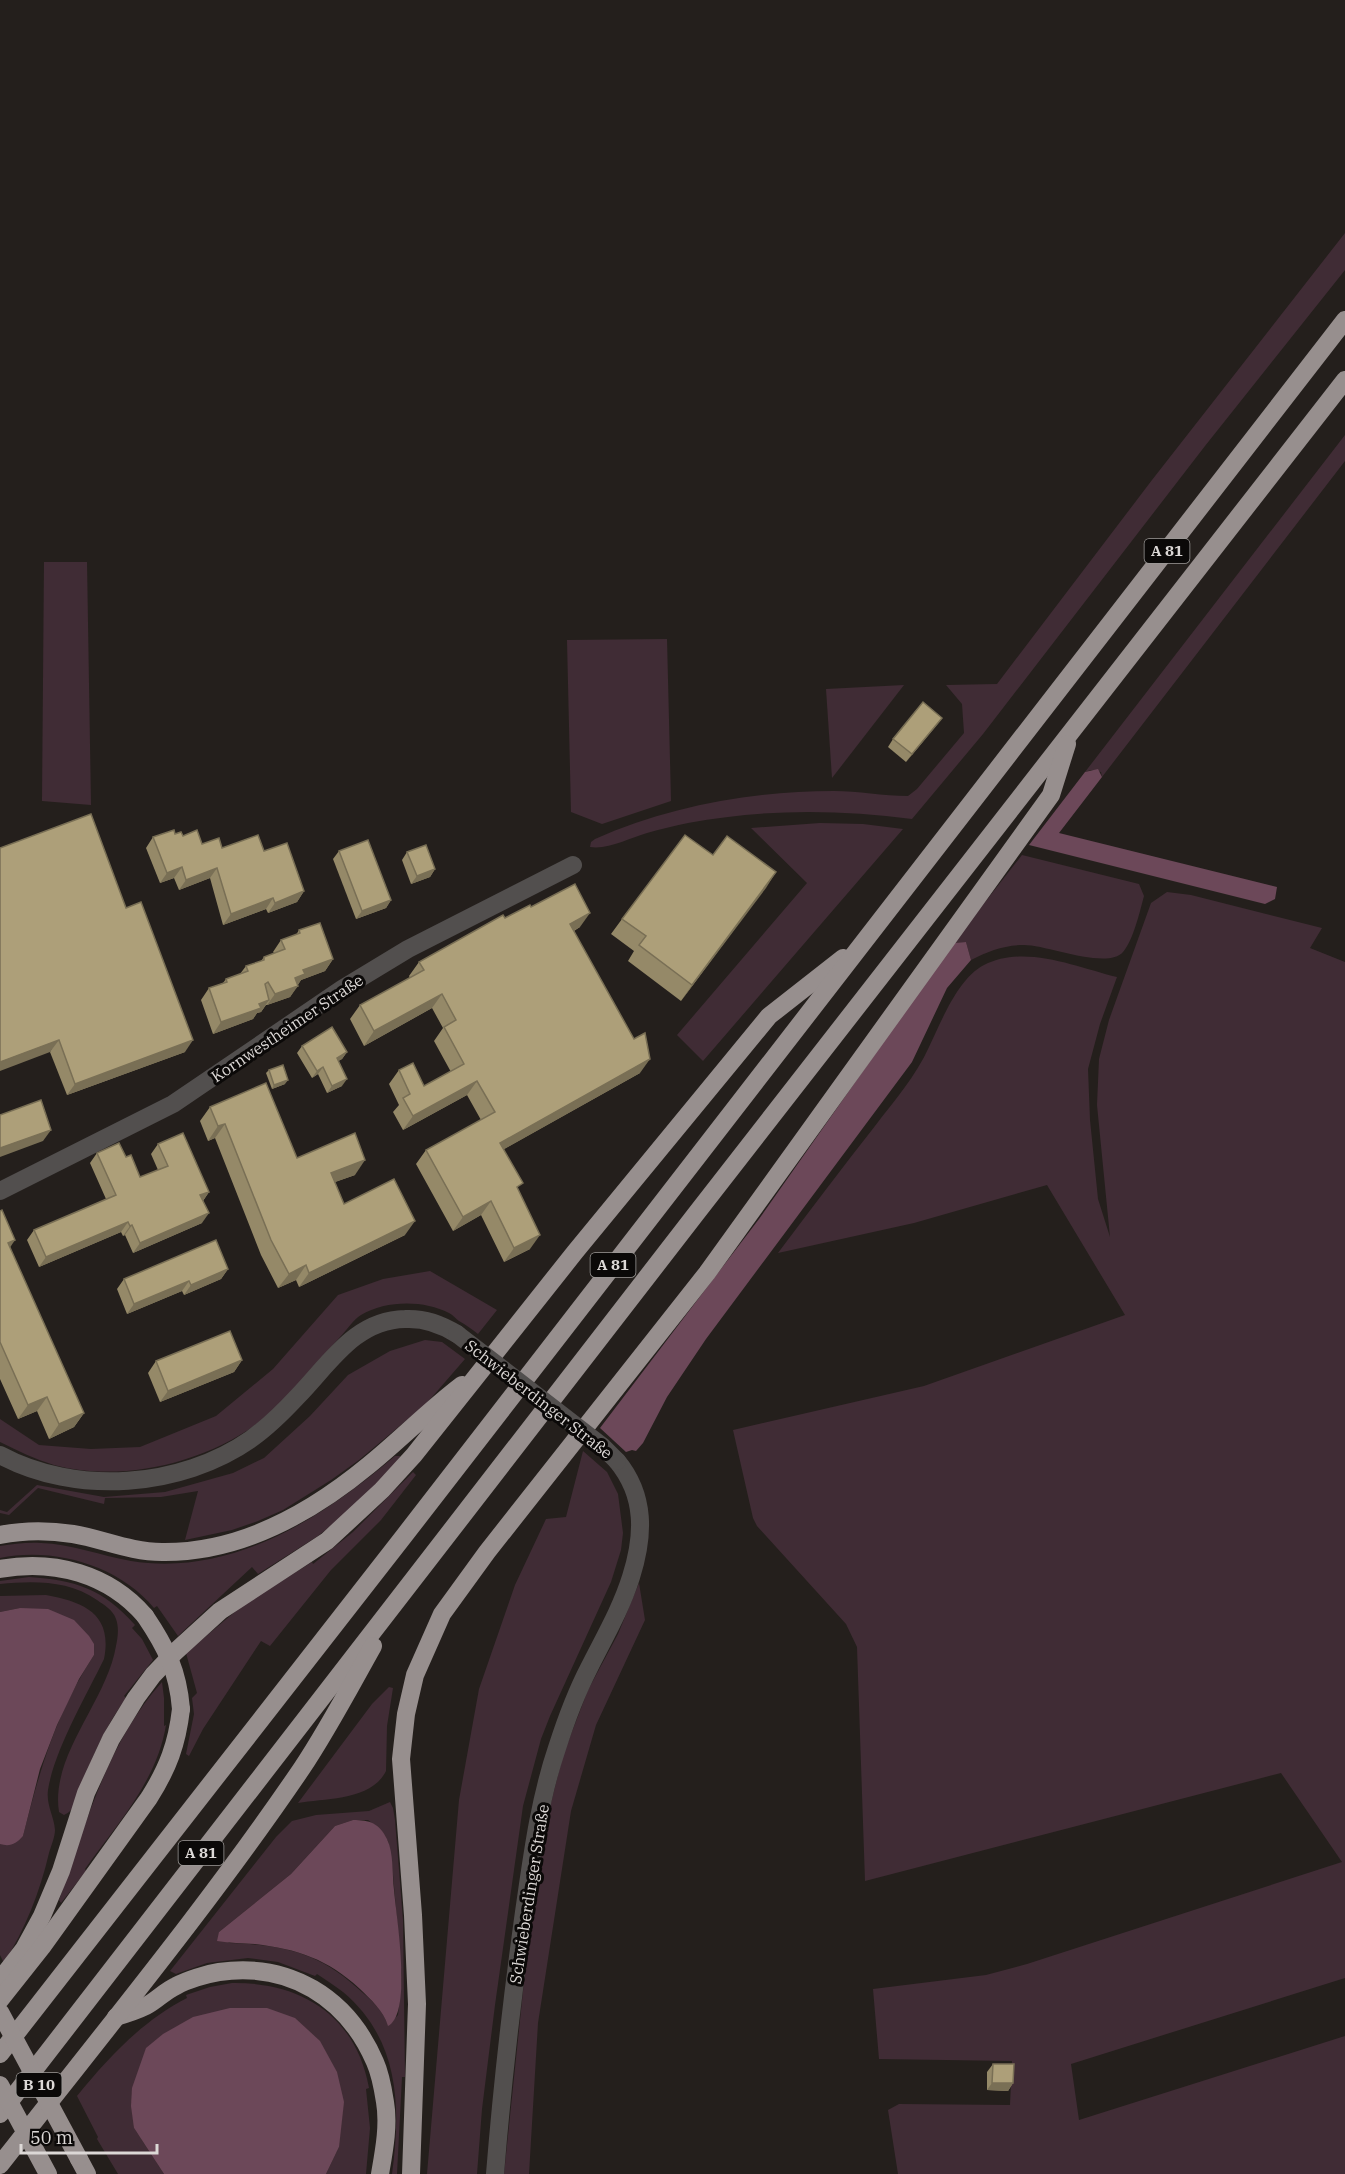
<svg xmlns="http://www.w3.org/2000/svg" width="1345" height="2174" viewBox="0 0 1345 2174" font-family="'IBM Plex Serif',serif">
	<style>
		.green { fill: #402c35; fill-rule: evenodd }
		.forest { fill: #6c4859 }
		.lines { fill: none; stroke-linecap: round; stroke-linejoin: round }
		.minor { stroke: #524f4e; stroke-width: 18 }
		.highway { stroke: #978f8e; stroke-width: 18 }
		.minor-bridge { stroke: #524f4e; stroke-width: 18 }
		.highway-bridge { stroke: #978f8e; stroke-width: 18 }
		.wall { fill: #958968 }
		.shaded-wall { fill: #796f55 }
		.building { fill: #ad9f79; stroke: #796f55; stroke-width: 1.5 }
		.labels { text-anchor: middle; stroke-width: 6; stroke-linejoin: round; paint-order: stroke }
		.shield { fill: #0b0908; stroke: #9d9a98; stroke-width: 1.5 }
		.shield-label { font-size: 15px; font-weight: bold; fill: #dcd8d6 }
		.street-label { font-size: 16px; fill: #dcd8d6; stroke: #0b0908 }
	</style>
	<rect width="100%" height="100%" fill="#241f1c"/>
	<!-- green -->
	<g class="green">
		<path d="M1345,233V270L1205,446L983,734L912,819C836,809 762,809 688,823C674,826 660,829 647,833C629,838 608,850 590,847L591,842L595,839C669,806 753,791 834,791C858,791 883,796 908,796L917,789L964,733L962,704L946,685L997,684L1152,480Z"/>
		<path d="M1345,435V461L1102,777L1101,772L1091,770L1085,772Z"/>
		<path d="M44,562H87L91,805L42,801Z"/>
		<path d="M667,639L671,801L602,824L571,812L567,640Z"/>
		<path d="M904,685L832,778L826,689Z"/>
		<path d="M820,823L863,824L903,829L703,1061L677,1035L807,883L751,828Z"/>
		<path d="M1022,855L1139,884L1144,896C1140,911 1133,941 1123,952C1107,970 1048,945 1024,945C1005,945 988,951 971,960L966,942L953,943Z"/>
		<path d="M1167,892L1191,895L1322,928L1310,948L1345,962V1978L1071,2064L1079,2120L1345,2036V2174H898L888,2110L899,2104L1010,2105L1012,2061L879,2059L873,1989L986,1975L1027,1964L1342,1862L1281,1773L865,1881L857,1647L846,1624L757,1526L753,1518L733,1430L924,1386L1125,1315L1047,1185L914,1223L778,1253C810,1210 842,1168 875,1126C894,1101 916,1076 929,1047C941,1022 958,978 984,965C1025,944 1076,967 1117,977L1100,1024L1088,1069L1090,1120L1098,1199L1110,1237L1097,1105L1099,1059L1109,1020L1151,903Z"/>
		<path d="M430,1271L497,1310L478,1334C472,1329 466,1325 459,1321C456,1319 453,1315 449,1313C424,1300 386,1300 361,1315C353,1320 347,1330 340,1337C320,1359 302,1381 282,1402C228,1458 129,1485 54,1465C35,1459 18,1451 0,1442V1419L39,1445L91,1449L140,1447L216,1416L273,1369L338,1295L383,1279Z"/>
		<path d="M425,1340L442,1342L465,1359L426,1404L359,1460L331,1480L283,1510L258,1521L232,1530L185,1540L198,1491L161,1497L105,1498L104,1504L38,1488L9,1515L0,1513V1510L7,1512L37,1485L104,1497L165,1492L233,1473L264,1458L310,1416L348,1375L390,1351Z"/>
		<path d="M583,1451L607,1472L618,1494L623,1533L621,1550L611,1582L550,1716L541,1739L523,1806L495,2005L482,2109L477,2174H427L459,1800L479,1689L515,1585L546,1519L566,1517Z"/>
		<path d="M395,1456H400V1459L354,1507L318,1536L258,1574L252,1567L178,1636L157,1606L154,1608C118,1565 54,1547 0,1558V1546C14,1544 27,1542 41,1543C71,1544 102,1556 131,1561C232,1577 322,1518 395,1456Z"/>
		<path d="M413,1472L416,1475L381,1520L331,1570L270,1646L261,1641L203,1729L189,1756L186,1754L194,1714L192,1698L197,1693L186,1653L243,1605L312,1562L313,1564L353,1532Z"/>
		<path d="M29,1577C76,1580 103,1589 135,1625L132,1628L142,1639L153,1660L124,1696L126,1698C106,1726 92,1756 81,1788C77,1798 75,1811 64,1815L59,1812C50,1755 107,1701 116,1646C118,1637 119,1627 116,1619C113,1610 104,1605 97,1600C68,1580 33,1581 0,1584V1581Z"/>
		<path d="M639,1583L645,1620L596,1725L571,1811L538,2023L529,2174H504L527,1953L546,1823L563,1755L588,1690L618,1634Z"/>
		<path d="M46,1595C84,1602 113,1614 104,1659C86,1696 54,1751 48,1790C46,1805 54,1816 55,1830C55,1837 51,1846 49,1853C40,1892 25,1929 4,1963L0,1955V1844L23,1836C40,1769 56,1713 94,1655L20,1608L0,1612V1596Z"/>
		<path d="M162,1682L164,1698V1726L166,1725C157,1781 117,1824 85,1869L86,1871L61,1903L59,1900C86,1824 107,1743 162,1682Z"/>
		<path d="M389,1687L393,1688L387,1726L386,1771C371,1801 326,1798 298,1803L372,1704Z"/>
		<path d="M390,1802L393,1808L395,1820L403,1920L405,2077H402L397,2174H392C401,2107 400,2040 343,1992C335,1986 326,1980 317,1974L315,1976L278,1962L248,1958L207,1963L176,1974L170,1971L276,1837L292,1821L316,1815L369,1811ZM353,1820H368L380,1829L388,1841L392,1863L402,1979L398,2015L388,2025C383,2012 374,2002 363,1993C321,1953 286,1945 229,1943L219,1932L291,1874L335,1826Z"/>
		<path d="M232,1983C302,1982 356,2016 369,2088L366,2089L370,2128L366,2174H326L339,2147L134,2128L164,2174H118L97,2139L98,2137L77,2096C108,2058 142,2021 187,1998L186,1995L210,1987Z"/>
	</g>
	<!-- forest -->
	<g class="forest">
		<path d="M1098,769L1102,777L1059,833L1277,887L1275,899L1265,904L1029,845L1085,772Z"/>
		<path d="M966,942L971,960L947,988L912,1062L706,1339L667,1397L643,1443L636,1451L632,1450L626,1452L600,1428L759,1219L953,943Z"/>
		<path d="M20,1608L48,1609L74,1620L89,1636L94,1644V1655L79,1679L57,1725L40,1769L23,1836C16,1844 10,1847 0,1844V1612Z"/>
		<path d="M353,1820C370,1820 379,1823 387,1839C394,1854 392,1874 394,1890C396,1915 413,2013 388,2026C383,2010 371,2000 360,1989C328,1959 297,1949 255,1944C242,1943 230,1943 217,1941L219,1932L291,1874L335,1826Z"/>
		<path d="M230,2008H267L295,2018L320,2041L337,2072L344,2102L339,2147L326,2174H164L134,2128L131,2106L132,2088L146,2048L163,2034L193,2017Z"/>
	</g>
	<g class="lines">
		<!-- minor -->
		<g class="minor">
			<path d="M0,1191L173,1104L342,989L408,949L573,865"/>
			<path d="M0,1455C76,1496 181,1488 251,1439C268,1427 285,1410 298,1396C330,1363 355,1320 405,1319C424,1318 441,1324 457,1334"/>
			<path d="M495,2174C502,2087 512,1999 524,1912C532,1857 539,1801 557,1748C566,1720 576,1693 589,1668C604,1638 621,1609 631,1577C644,1536 646,1496 617,1461"/>
		</g>
		<!-- highway -->
		<g class="highway">
			<path d="M0,1535C24,1530 48,1530 73,1534C103,1539 130,1552 162,1552C239,1553 311,1513 369,1465C401,1439 429,1410 462,1385"/>
			<path d="M0,1569C54,1559 109,1574 145,1616"/>
			<path d="M0,1980L24,1949L42,1916L61,1871L86,1793L111,1739L136,1698L153,1675L175,1652L220,1611L327,1541L382,1490L414,1455L575,1252L769,1016L843,958"/>
			<path d="M0,2000L42,1947L149,1798C168,1768 177,1744 181,1709"/>
			<path d="M116,2017C126,2014 136,2011 146,2006C156,2001 165,1991 176,1986C187,1980 206,1974 219,1972C289,1962 347,1997 375,2062C380,2073 383,2089 385,2102C389,2125 384,2151 380,2174"/>
			<path d="M0,2054L404,1536L1345,320"/>
			<path d="M0,2114L695,1215L1345,380"/>
			<path d="M79,2159L87,2174"/>
			<path d="M0,2165C102,2034 209,1905 302,1768C328,1729 350,1687 373,1646"/>
			<path d="M411,2174L417,2004L413,1915L401,1759L406,1714L415,1675L442,1614L487,1552L707,1273L1051,795L1067,744"/>
		</g>
		<!-- minor-bridge -->
		<path class="minor-bridge" d="M457,1334L602,1446L617,1461"/>
		<!-- highway-bridge -->
		<g class="highway-bridge">
			<path d="M145,1616C166,1647 178,1671 181,1709"/>
			<path d="M0,2012L79,2159"/>
			<path d="M0,2085L48,2174"/>
		</g>
	</g>
	<!-- wall -->
	<g class="wall">
		<path d="M942,718L906,762L888,747L893,739Z"/>
		<path d="M175,834L183,836L202,844L222,848L264,851L304,891L297,902L268,913L266,909L223,925L210,878L179,890L174,878L160,883L146,848L153,837Z"/>
		<path d="M339,851L391,900L386,908L356,919L333,859Z"/>
		<path d="M407,852L435,869L430,877L411,884L402,860Z"/>
		<path d="M713,855L776,872L681,1001L628,961L634,951L611,934L622,919Z"/>
		<path d="M531,907L580,927L574,931L640,1073L504,1149L518,1190L530,1249L504,1262L481,1215L453,1231L416,1164L426,1150L481,1120L467,1095L403,1130L393,1112L399,1105L389,1084L399,1070L424,1086L451,1072L434,1041L443,1028L432,1008L364,1046L350,1019L360,1005L410,978L409,976L419,962L505,918Z"/>
		<path d="M126,908L185,1052L67,1095L50,1052Z"/>
		<path d="M299,930L333,959L325,971L301,980L290,997L267,1005H266L261,1012L257,1013L253,1019L213,1034L201,1000L209,988L223,983L226,979L240,974L246,966L261,961L264,957L274,953L273,952L281,940L296,935Z"/>
		<path d="M302,1046L347,1052L342,1059L338,1061L342,1086L327,1093L318,1074L312,1078L297,1053Z"/>
		<path d="M269,1070L285,1084L272,1089L266,1073Z"/>
		<path d="M210,1107L297,1158L355,1175L335,1182L344,1204L405,1235L299,1287L296,1280L278,1288L261,1255L215,1138L208,1141L200,1121Z"/>
		<path d="M158,1144L209,1192L203,1201L202,1223L133,1253L125,1235L123,1236L121,1232L39,1267L27,1240L34,1230L106,1199L90,1163L97,1153L126,1157L140,1177L158,1170L151,1154Z"/>
		<path d="M0,1211L10,1248L84,1413L74,1427L49,1439L37,1411L18,1419L0,1379Z"/>
		<path d="M228,1269L221,1279L184,1295L182,1291L127,1314L117,1289L124,1279Z"/>
		<path d="M242,1360L234,1372L160,1402L148,1373L156,1361Z"/>
		<path d="M993,2064L1013,2083L1008,2091L987,2090V2072Z"/>
	</g>
	<!-- shaded-wall -->
	<g class="shaded-wall">
		<path d="M942,718L936,726L906,762L912,754Z"/>
		<path d="M182,867L174,878L160,883L167,873Z"/>
		<path d="M217,868L210,878L179,890L186,880Z"/>
		<path d="M435,869L430,877L411,884L417,876Z"/>
		<path d="M776,872L766,888L681,1001L692,985Z"/>
		<path d="M304,891L297,902L268,913L275,903Z"/>
		<path d="M273,898L266,909L223,925L231,914Z"/>
		<path d="M391,900L386,908L356,919L362,911Z"/>
		<path d="M590,913L580,927L560,938L570,924Z"/>
		<path d="M333,959L325,971L301,980L297,986L295,978L303,970Z"/>
		<path d="M298,986L290,997L267,1005L275,994Z"/>
		<path d="M442,994L432,1008L364,1046L374,1031Z"/>
		<path d="M269,1000L261,1012L257,1013L253,1019L213,1034L221,1022L259,1004Z"/>
		<path d="M59,1040L50,1052L0,1071V1062Z"/>
		<path d="M193,1040L185,1052L67,1095L75,1084Z"/>
		<path d="M347,1052L342,1059L332,1065L337,1058Z"/>
		<path d="M650,1059L640,1073L490,1157L500,1143Z"/>
		<path d="M323,1067L318,1074L312,1078L317,1071Z"/>
		<path d="M347,1079L342,1086L327,1093L332,1086Z"/>
		<path d="M288,1080L285,1084L272,1089L274,1085Z"/>
		<path d="M477,1081L467,1095L403,1130L413,1116Z"/>
		<path d="M225,1124L215,1138L208,1141L218,1126Z"/>
		<path d="M51,1130L43,1141L0,1157V1148Z"/>
		<path d="M365,1160L355,1175L321,1187L331,1173Z"/>
		<path d="M209,1192L202,1202L200,1195Z"/>
		<path d="M491,1201L481,1215L453,1231L463,1217Z"/>
		<path d="M209,1213L202,1223L133,1253L140,1243Z"/>
		<path d="M415,1221L405,1235L299,1287L309,1273Z"/>
		<path d="M128,1222L121,1232L39,1267L46,1257Z"/>
		<path d="M132,1225L125,1235L123,1236L130,1226Z"/>
		<path d="M540,1235L530,1249L504,1262L514,1248Z"/>
		<path d="M15,1240L5,1255L8,1243Z"/>
		<path d="M306,1265L296,1280L278,1288L289,1274Z"/>
		<path d="M228,1269L221,1279L184,1295L191,1285Z"/>
		<path d="M189,1281L182,1291L127,1314L134,1304Z"/>
		<path d="M242,1360L234,1372L160,1402L168,1391Z"/>
		<path d="M47,1397L37,1411L18,1419L28,1405Z"/>
		<path d="M84,1413L74,1427L49,1439L59,1424Z"/>
		<path d="M992,2083H1013L1008,2091L987,2090Z"/>
	</g>
	<!-- building -->
	<g class="building">
		<path d="M923,702L942,718L912,754L893,739Z"/>
		<path d="M91,814L126,908L141,902L193,1040L75,1084L59,1040L0,1062V848Z"/>
		<path d="M174,830L175,834L181,832L183,836L197,830L202,844L219,838L222,848L258,835L264,851L287,843L304,891L275,903L273,898L231,914L217,868L186,880L182,867L167,873L153,837Z"/>
		<path d="M685,835L713,855L727,836L776,872L692,985L639,945L646,936L622,919Z"/>
		<path d="M368,840L391,900L362,911L339,851Z"/>
		<path d="M426,845L435,869L417,876L407,852Z"/>
		<path d="M575,884L590,913L570,924L634,1039L645,1033L650,1059L500,1143L523,1183L517,1187L540,1235L514,1248L491,1201L463,1217L426,1150L495,1112L477,1081L413,1116L403,1098L410,1094L399,1070L413,1063L424,1086L464,1064L444,1027L456,1020L442,994L374,1031L360,1005L424,970L419,962L503,915L505,918L530,905L531,907Z"/>
		<path d="M320,923L333,959L303,970L305,974L295,978L298,986L275,994L268,982L265,984L269,1000L259,1004L261,1008L221,1022L209,988L227,982L226,979L248,971L246,966L264,960V957L285,949L281,940L300,933L299,930Z"/>
		<path d="M332,1027L347,1052L337,1058L347,1079L332,1086L323,1067L317,1071L302,1046Z"/>
		<path d="M283,1065L288,1080L274,1085L269,1070Z"/>
		<path d="M266,1083L297,1158L355,1133L365,1160L331,1173L344,1204L394,1179L415,1221L309,1273L306,1265L289,1274L271,1240L225,1124L218,1126L210,1107Z"/>
		<path d="M41,1100L51,1130L0,1148V1115Z"/>
		<path d="M183,1133L209,1192L200,1195L209,1213L140,1243L132,1225L130,1226L128,1222L46,1257L34,1230L116,1195L97,1153L119,1143L126,1157L131,1155L140,1177L168,1166L158,1144Z"/>
		<path d="M2,1210L15,1240L8,1243L84,1413L59,1424L47,1397L28,1405L0,1342V1211Z"/>
		<path d="M216,1240L228,1269L191,1285L189,1281L134,1304L124,1279Z"/>
		<path d="M230,1331L242,1360L168,1391L156,1361Z"/>
		<path d="M993,2064H1014L1013,2083H992Z"/>
	</g>
	<g class="labels">
		<!-- shield labels -->
		<g class="shield">
			<rect x="1144.5" y="539" width="45" height="24" rx="4.5"/>
			<rect x="590.5" y="1253" width="45" height="24" rx="4.5"/>
			<rect x="178.5" y="1841" width="45" height="24" rx="4.5"/>
			<rect x="16.5" y="2073" width="45" height="24" rx="4.5"/>
		</g>
		<g class="shield-label">
			<text x="1167" y="556">A 81</text>
			<text x="613" y="1270">A 81</text>
			<text x="201" y="1858">A 81</text>
			<text x="39" y="2090">B 10</text>
		</g>
		<!-- street labels -->
		<g class="street-label">
			<text transform="translate(287 1028) rotate(-34)" y="6">Kornwestheimer Straße</text>
			<text transform="translate(539 1399) rotate(38)" y="6">Schwieberdinger Straße</text>
			<text transform="translate(529 1894) rotate(-81)" y="6">Schwieberdinger Straße</text>
		</g>
	</g>
	<!-- scale -->
	<path d="M21 2144v9h136v-9" fill="none" stroke="#dcd8d6" stroke-width="3"/>
	<text x="30" y="2144" font-size="18" fill="#dcd8d6" stroke="#0b0908" stroke-width="4.5" paint-order="stroke">50 m</text>
</svg>
